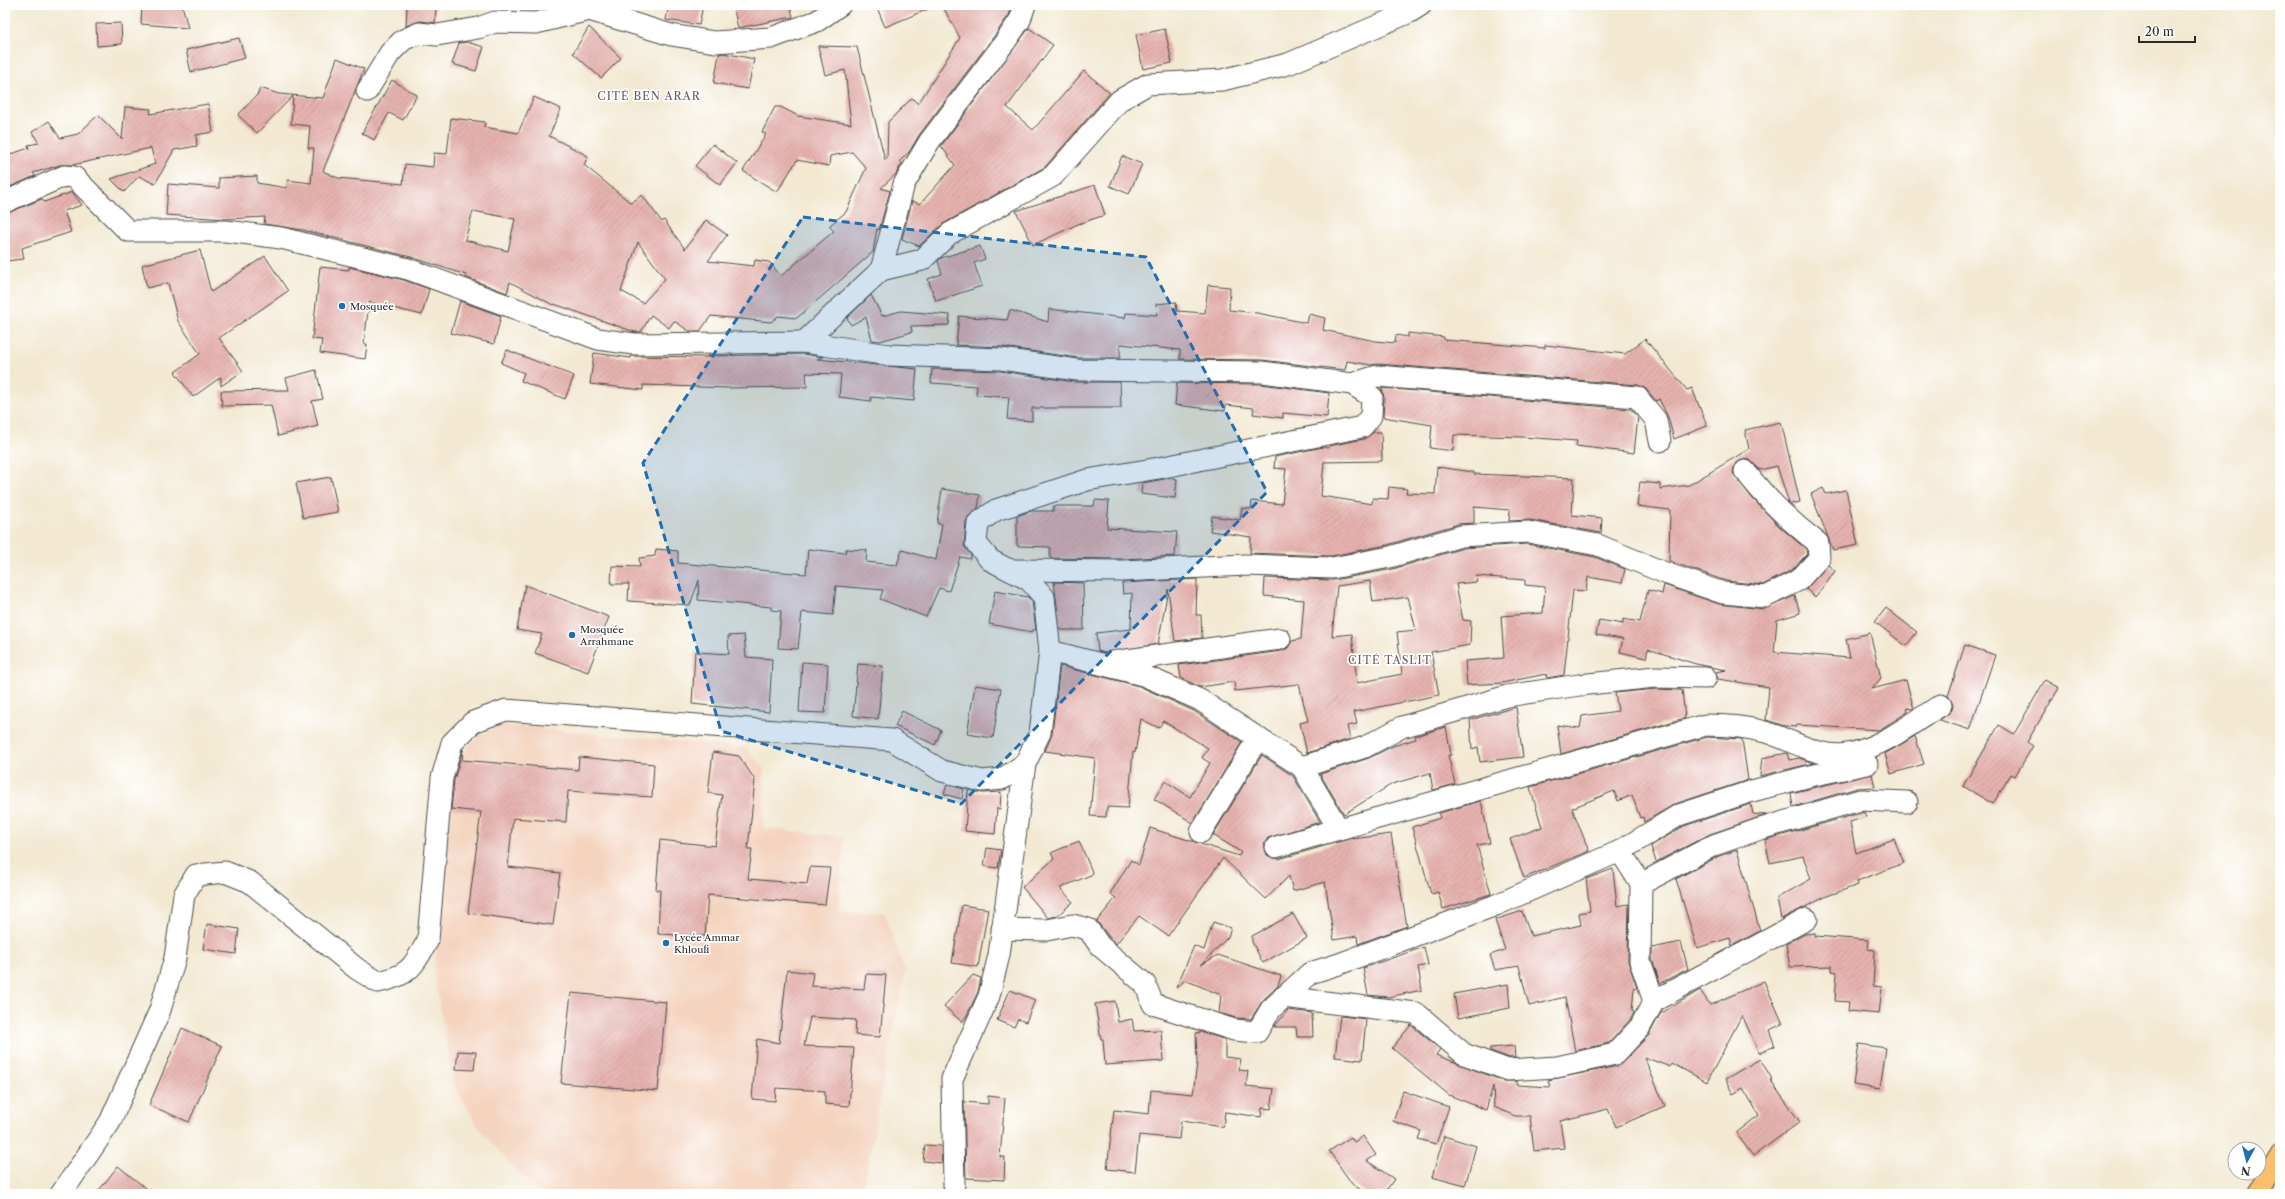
<svg xmlns="http://www.w3.org/2000/svg" width="2285" height="1199" viewBox="0 0 2285 1199" font-family="'Libre Caslon Text',serif">
	<style>
		.built { fill: #f4d4bf }
		.building { fill: url(#building-hatch); fill-rule: evenodd }
		.lines { fill: none; stroke-linecap: round; stroke-linejoin: round }
		.minor-casing { stroke: #494844; stroke-width: 23 }
		.primary-casing { stroke: #494844; stroke-width: 24 }
		.minor { stroke: #fff; stroke-width: 21 }
		.primary { stroke: #f9bf6d; stroke-width: 22 }
		.marked { fill: #1f6fb2; fill-opacity: 0.2; stroke: #1f6fb2; stroke-width: 3; stroke-dasharray: 8 5; stroke-linejoin: round }
		.poi-dot { fill: #1f6fb2; stroke: #fff; stroke-width: 1.5 }
		.labels { text-anchor: middle; stroke-width: 3.5; stroke-linejoin: round; paint-order: stroke }
		.poi-label { font-size: 10px; fill: #2b2b2b; stroke: #fff; text-anchor: start }
		.neighbourhood-label { font-size: 11px; letter-spacing: 1px; fill: #6c5a59; stroke: #fff }
	</style>
	<defs>
		<pattern id="building-hatch" width="6" height="6" patternUnits="userSpaceOnUse"><rect width="6" height="6" fill="#e6b2ae"/><path d="M-1 1l2-2M0 6l6-6M5 7l2-2" fill="none" stroke="#c59996"/></pattern>
	</defs>
	<rect width="100%" height="100%" fill="#fff"/>
	<filter id="ink" filterUnits="userSpaceOnUse"><feTurbulence type="fractalNoise" baseFrequency=".025" numOctaves="2"/><feDisplacementMap in="SourceGraphic" scale="8" xChannelSelector="R" yChannelSelector="G"/><feConvolveMatrix kernelMatrix="1 2 1 2 8 2 1 2 1" color-interpolation-filters="sRGB"/></filter>
	<filter id="wash" filterUnits="userSpaceOnUse"><feTurbulence type="fractalNoise" baseFrequency=".012" numOctaves="4" result="noise"/><feDisplacementMap in="SourceGraphic" scale="16" xChannelSelector="R" yChannelSelector="G"/><feGaussianBlur stdDeviation="0.9" result="paint"/><feColorMatrix in="noise" values="0 0 0 0 0 0 0 0 0 0 0 0 0 0 0 0 0 1.4 0 .05"/><feComposite in="paint" operator="in"/></filter>
	<g filter="url(#wash)">
		<rect width="100%" height="100%" fill="#f3e9d3"/>
		<!-- built -->
		<path class="built" d="M503,725L746,748L764,768L763,828L844,837L839,911L885,913L905,972L862,1194H541L516,1171L478,1127L454,1084L434,974L453,778L463,753L480,734Z"/>
		<g id="blocks">
			<!-- building -->
			<g class="building">
				<path d="M142,5H182L188,28L141,24Z"/>
				<path d="M407,5L436,6L435,23L420,21L406,26Z"/>
				<path d="M669,5H703L699,25L666,20Z"/>
				<path d="M733,5H790L793,17L738,28Z"/>
				<path d="M876,5H938L885,27Z"/>
				<path d="M942,5H1012L1009,15L995,35L919,135L910,151L900,161L902,163L896,174L881,188L890,191L879,230L877,229L873,252L797,318L778,316L771,322L711,316L700,331H689L674,321L669,328L651,315L641,332H635L554,304L553,305L510,282L507,293L465,277L466,275L411,257L303,230L264,224L265,217L226,219L166,215L168,184L219,188V178L257,176V183L287,188L288,180L311,183L314,148H308L310,126L291,124L293,96L257,133L238,115L258,94L260,88L279,94L323,98L337,58L364,69L323,171L338,178L403,184L405,164L433,167L434,153L447,154L451,118L485,122L484,127L518,133L534,97L561,109L549,136L588,156L584,165L631,203L642,195L662,222L664,220L685,249L706,220L727,235L708,261L754,266L755,260L769,262L781,276L834,231L829,226L846,212L866,168L852,152L830,156L829,166L797,160L777,192L743,171L766,134L762,132L775,107H781L798,116L851,124L845,70L825,75L818,46L857,47L885,160L887,159L888,122L912,98L918,104L960,38ZM473,211L515,219L508,251L465,240ZM638,242L665,279L643,303L621,291Z"/>
				<path d="M121,23L122,44L97,46L96,24Z"/>
				<path d="M589,27L621,58L601,78L573,53Z"/>
				<path d="M1029,28L1053,45L1007,107L1033,130L1084,71L1110,93L1045,167L943,224L919,246L902,239L912,201L920,204L955,165L941,146Z"/>
				<path d="M1165,29L1172,63L1143,69L1136,35Z"/>
				<path d="M239,38L245,58L191,72L186,50Z"/>
				<path d="M467,42L484,47L476,71L452,64L459,43Z"/>
				<path d="M723,53L754,59L748,89L714,83L719,54Z"/>
				<path d="M392,80L417,95L403,120L389,113L374,140L362,133Z"/>
				<path d="M208,104L213,132L196,135L197,146L174,150L155,184L139,176L124,192L111,179L155,164L151,148L72,165H60L33,173L35,176L5,189V156L29,148L28,145L39,143L32,132L49,121L60,138L78,134L98,115L122,139L125,107L151,109L150,114Z"/>
				<path d="M713,144L737,163L720,185L695,166Z"/>
				<path d="M1122,156L1142,164L1129,194L1110,186Z"/>
				<path d="M1095,185L1105,215L1078,224L1033,245L1016,211Z"/>
				<path d="M72,192L82,205L64,211L71,232L22,248L24,259L5,261V214L42,199L44,202Z"/>
				<path d="M980,246L985,259L974,263L982,286L936,301L928,279L942,274L938,261L941,258Z"/>
				<path d="M200,250L211,292L265,256L288,291L219,338L243,371L221,386V377L193,397L175,372L200,354L178,321L168,283L147,288L142,265Z"/>
				<path d="M320,267L349,270V267L404,280L429,289L422,315L369,302L364,344H367L365,359L320,353L322,340L312,339Z"/>
				<path d="M1208,285L1230,287L1229,310L1257,313L1307,323L1309,314L1325,318L1323,330L1375,341L1395,343L1396,335L1408,337V333L1444,337V340L1545,348V345L1625,354L1645,339L1687,390L1692,388L1707,426L1674,439L1668,417L1659,399L1656,401L1646,389L1638,385L1378,364L1371,365L1347,361L1345,370L1262,360L1180,359V350L1120,344V358H1078L1003,347L956,345L959,316L1007,320L1010,310L1048,322L1049,309L1125,318L1126,313L1157,315L1156,304L1176,302L1177,311L1205,313Z"/>
				<path d="M871,295L882,316L901,311L950,315L949,325L911,326L912,332L880,341L872,340L866,317L851,325L847,318Z"/>
				<path d="M460,301L501,316L494,344L451,333Z"/>
				<path d="M507,350L574,376L565,399L521,381L524,373L501,363Z"/>
				<path d="M594,353L631,358V356L710,357L707,356L803,354L824,357L817,359L917,369L914,401L871,397V401L839,397L841,374L806,373L807,387L727,388L643,385V390L590,384Z"/>
				<path d="M932,369L1000,371L1075,382H1120L1121,408H1032V421L1007,419L1009,397L976,395L977,386L931,383Z"/>
				<path d="M316,370L323,399L312,401L318,426L278,436L271,405L222,406L221,391L289,390L286,378Z"/>
				<path d="M1177,383L1261,384L1329,393L1327,417L1283,413V418L1253,414L1254,408L1226,405L1225,411L1175,405Z"/>
				<path d="M1382,388L1631,409L1638,417L1634,453L1576,446L1577,441L1523,437L1454,435L1453,451L1430,448L1432,425L1383,417L1384,398Z"/>
				<path d="M1781,422L1800,502L1791,504L1789,503L1777,466L1760,470L1750,460L1743,459L1734,466L1733,473L1753,499L1780,527L1806,549L1807,554L1792,570L1763,585L1726,581L1669,561L1670,510L1637,506L1640,482L1660,484V489L1689,485L1749,449L1745,430Z"/>
				<path d="M1374,432H1381L1382,461L1324,462L1321,496L1372,504L1373,498L1388,499L1389,487L1407,489L1406,493L1435,494L1437,467L1474,472V474L1574,478L1572,515L1602,518L1601,533L1530,520L1509,521L1510,510L1474,507V523L1458,524L1387,545L1331,556L1250,553L1251,537L1210,531L1212,516L1240,520L1242,508L1251,509L1252,501L1282,504L1286,469L1274,468L1275,457L1323,447L1329,448V446L1364,439Z"/>
				<path d="M331,477L338,512L303,518L296,483Z"/>
				<path d="M1170,478L1177,479L1175,498L1141,494L1142,483Z"/>
				<path d="M1823,488L1826,494L1846,490L1858,545L1833,550L1811,494Z"/>
				<path d="M942,489L980,495L978,508L968,517L966,522L964,546L971,555L970,559L960,557L949,591L939,588L926,617L880,599L883,590L836,586L833,615L802,612L798,649L778,648L781,611L771,610V607L698,600L699,580L690,605L628,601L629,584H611L612,566L640,567L639,558L655,556L656,549L678,551V563L806,574L808,549L845,553L846,549L867,550L866,562L897,565L902,550L936,560L942,524L937,523Z"/>
				<path d="M1095,500L1109,501L1107,528L1177,532L1175,556L1123,559L1050,558V547L1017,546V516L1031,511H1053V506H1094Z"/>
				<path d="M1527,544L1595,557L1625,569L1622,583L1588,577L1586,591L1573,590L1564,675L1547,678L1546,674L1502,683L1467,685L1465,661L1504,658L1501,616L1543,613L1545,587L1525,585V580L1476,576L1477,582L1456,584L1463,620L1471,621L1470,645L1431,652L1439,695L1354,712L1357,724L1347,726L1350,739L1307,753L1300,723L1308,721L1299,684L1235,691L1234,682L1200,687L1181,678L1179,665L1282,651L1288,648L1292,641L1301,639L1304,600L1264,596L1265,578L1334,580L1393,569L1463,548ZM1370,581L1373,602L1408,597L1416,630L1397,632L1402,674L1357,683L1352,634L1332,636L1337,586Z"/>
				<path d="M1828,565L1835,571L1815,597L1806,589Z"/>
				<path d="M1197,579L1196,615H1201L1202,638L1175,641L1168,589L1158,644L1105,653L1098,651L1096,633L1131,629L1132,593L1123,594L1122,583Z"/>
				<path d="M1054,582L1083,583L1084,630H1060Z"/>
				<path d="M525,585L609,617L588,672L535,653L542,634L517,630Z"/>
				<path d="M1664,585L1719,604L1764,609L1795,596L1800,613L1777,620L1774,652L1850,658L1846,639L1870,633L1881,678L1872,689L1906,680L1914,709L1907,708L1908,712L1879,730L1797,725L1796,727L1785,726L1766,720L1769,687L1718,679L1716,672L1726,670L1696,664L1648,649L1646,658L1620,652L1623,639L1596,635L1599,620L1623,624V619L1640,622L1648,590L1662,594Z"/>
				<path d="M995,591L1028,597L1032,602L1036,630H1032V632L989,624Z"/>
				<path d="M1886,608L1917,632L1906,646L1875,622Z"/>
				<path d="M744,635L746,657L772,659L769,712L692,704L695,652L729,654L728,636Z"/>
				<path d="M1965,645L1995,655L1970,730L1940,720L1952,710L1953,704L1948,696Z"/>
				<path d="M802,662L828,664L825,713L799,712Z"/>
				<path d="M858,664L883,666L878,719L853,716Z"/>
				<path d="M1060,666L1139,686L1194,711L1242,742L1193,823L1154,799L1165,781L1190,797L1210,763L1202,758L1208,748L1163,721L1159,728L1141,719L1135,753L1133,752L1128,808L1107,807L1106,817L1090,816L1095,758L1045,751L1052,734Z"/>
				<path d="M2045,680L2059,688L2027,742L2033,746L2015,776L2011,774L1993,804L1963,786L1999,725L2014,734Z"/>
				<path d="M975,685L1001,689L993,738L967,734Z"/>
				<path d="M1656,689L1682,690L1685,718L1561,754L1557,725L1580,728L1582,716L1618,711L1615,693Z"/>
				<path d="M1516,707L1523,757L1480,762L1478,747L1472,749L1470,720Z"/>
				<path d="M902,711L941,730L935,745L895,726Z"/>
				<path d="M1446,727L1451,755H1448L1455,784L1433,790L1430,773L1392,784L1344,814L1320,774L1369,758L1393,746L1416,739L1415,736Z"/>
				<path d="M1915,736L1924,764L1891,774L1885,754Z"/>
				<path d="M1707,737L1742,739L1748,780L1675,804L1644,822L1643,817L1640,818L1632,795L1618,801L1614,791L1572,808L1589,851L1524,878L1510,839L1542,827L1530,787Z"/>
				<path d="M463,749L462,760L578,770L579,757L654,764L652,797L568,791L566,822L513,818L508,867L560,873L553,925L468,913L481,812L451,809L454,780Z"/>
				<path d="M713,752L739,756L755,780L748,849H752L748,879L807,884L810,867L830,868L825,905L708,895L705,936L658,934L660,890H656L660,840L715,846L722,795L708,793Z"/>
				<path d="M1787,753L1789,760L1799,758L1814,763L1760,776L1762,758Z"/>
				<path d="M1262,755L1293,776L1320,822L1268,838L1264,844L1267,855L1273,858L1279,859L1352,838V839L1391,834L1407,926L1358,944L1357,936L1334,940L1325,882L1293,891L1289,876L1266,899L1223,858L1168,936L1139,916L1116,944L1109,937L1097,921L1116,898L1110,894L1131,860L1139,865L1150,828L1239,856L1241,852L1213,835Z"/>
				<path d="M1872,774L1875,787L1857,788L1793,807L1791,793Z"/>
				<path d="M947,785L964,789L962,799L944,794Z"/>
				<path d="M968,790L983,793L1001,792L1000,809L997,808L995,834L965,831Z"/>
				<path d="M1481,801L1490,843L1477,845L1491,894L1443,909L1438,892L1431,894L1412,827L1440,818L1439,813Z"/>
				<path d="M1751,804L1753,814L1766,815L1710,834L1656,862L1651,846L1684,826Z"/>
				<path d="M1864,812L1866,817L1850,822L1856,853L1894,839L1904,863L1857,881L1858,885L1827,896L1781,919L1777,898L1811,879L1803,856L1770,863L1765,840Z"/>
				<path d="M1079,841L1093,874L1060,888L1073,902L1057,916L1048,918L1022,887L1054,859L1051,853Z"/>
				<path d="M987,848L1001,850L998,868L984,866Z"/>
				<path d="M1737,850L1760,931L1732,946L1730,938L1697,948L1676,879L1719,856Z"/>
				<path d="M1613,869L1617,906L1629,904L1628,961L1637,988L1634,989L1632,1011L1634,1012L1630,1020L1609,1043L1575,1051L1565,997L1529,1006L1519,966L1495,970L1490,955L1505,950L1495,920L1522,911L1531,936L1581,925L1579,913L1590,911L1586,879Z"/>
				<path d="M962,905L988,909L978,967L952,963Z"/>
				<path d="M1293,914L1307,938L1263,963L1252,942V936Z"/>
				<path d="M1213,922L1231,928L1228,937L1201,965L1218,955L1281,976L1278,986L1263,1000L1251,1019L1236,1018L1219,1013L1221,995L1185,980L1176,988L1194,946L1204,950Z"/>
				<path d="M207,924L239,929L236,954L203,949Z"/>
				<path d="M1815,933V936L1868,940L1867,949L1875,950L1873,986L1882,987L1879,1014L1848,1011L1849,1002L1835,1001L1837,972L1832,971V966L1790,967L1786,944L1805,934Z"/>
				<path d="M1681,942L1688,969L1660,983L1652,959V948Z"/>
				<path d="M1424,947L1428,965L1418,967L1422,990L1388,997L1368,995L1363,968Z"/>
				<path d="M787,970L813,973L811,986L864,989L866,974L886,975L880,1037L855,1035L856,1020L810,1017L804,1046L854,1048L849,1106L825,1104V1091L776,1088L775,1101L752,1099L757,1039L779,1043Z"/>
				<path d="M973,975L981,978L978,992L966,1017L962,1022L944,1006Z"/>
				<path d="M1764,981L1783,1024L1769,1030L1775,1046L1759,1053L1742,1015L1707,1082L1671,1063L1670,1067L1644,1057L1665,1106L1616,1127L1608,1109L1560,1121L1564,1148L1534,1151L1530,1116H1515L1494,1107L1493,1086L1486,1110L1449,1095L1392,1048L1411,1025L1440,1049L1436,1055L1504,1081H1517V1085L1550,1087L1548,1080L1618,1066L1623,1062L1649,1035L1660,1014L1700,990L1710,1005Z"/>
				<path d="M1508,984L1510,1008L1458,1018L1454,994Z"/>
				<path d="M1010,990L1035,1000L1026,1022L1018,1019L1014,1027L997,1020Z"/>
				<path d="M571,993L666,1002L658,1091L561,1083Z"/>
				<path d="M1115,1001L1118,1022L1132,1019L1134,1031L1161,1030L1163,1061L1105,1065L1103,1039H1101L1095,1004Z"/>
				<path d="M1288,1010L1312,1013L1313,1037H1297L1296,1027H1274Z"/>
				<path d="M1340,1016L1366,1019L1362,1060L1335,1057Z"/>
				<path d="M182,1028L222,1046L189,1122L149,1105Z"/>
				<path d="M1202,1032L1225,1040V1057L1241,1059L1239,1070L1248,1071L1246,1086L1274,1089L1271,1109L1262,1108L1261,1117L1225,1112L1223,1127L1181,1121L1179,1139L1139,1135L1135,1172L1107,1169L1114,1110L1149,1114L1151,1090L1193,1094L1197,1063L1196,1033Z"/>
				<path d="M1859,1044L1886,1048L1880,1089L1853,1085Z"/>
				<path d="M1514,1046L1515,1058H1510L1490,1051V1048Z"/>
				<path d="M458,1051L476,1052L474,1070L456,1069Z"/>
				<path d="M1760,1059L1772,1079L1770,1080L1800,1122L1753,1156L1736,1133L1759,1115L1743,1088L1733,1094L1725,1079Z"/>
				<path d="M1403,1091L1449,1107L1436,1144L1418,1139L1421,1131L1393,1121Z"/>
				<path d="M988,1096L1005,1098L1000,1157H1005L1004,1180L966,1178L964,1102L988,1104Z"/>
				<path d="M1363,1136L1376,1155L1367,1161L1394,1179L1384,1194H1367L1352,1184L1329,1151L1351,1137L1354,1142Z"/>
				<path d="M1444,1136L1476,1146L1465,1186L1432,1177Z"/>
				<path d="M925,1145L941,1146L942,1163L923,1161Z"/>
				<path d="M118,1166L153,1194H96Z"/>
			</g>
		</g>
	</g>
	<g filter="url(#ink)">
		<use href="#blocks" fill-opacity="0" stroke="#494844" stroke-width="1"/>
		<g class="lines">
			<defs>
				<g id="minor">
					<path d="M367,91L390,53L403,40L419,33L437,35L478,28L495,22L536,23L589,10L671,35L715,42L771,38L817,21L840,5"/>
					<path d="M5,202L64,176L74,177L128,231H226L281,238L408,269L598,339L634,344L804,342L889,355L1001,359L1077,370L1262,372L1352,384L1372,397L1371,416L1362,427L1159,468L1087,480L996,510L978,523L976,543L990,560L1029,580L1044,597L1050,651L1040,733L1025,764L1002,779L982,781L942,771L892,740L506,710L473,722L452,743L442,778L428,940C413,967 409,976 378,982L357,969L250,882L225,872L196,875L184,895L175,958L160,1010L110,1122L61,1194"/>
					<path d="M881,270L904,184L929,142L1005,42L1020,20L1025,5"/>
					<path d="M804,342L881,270L922,260L949,234L1053,176L1120,100L1148,84L1222,80L1288,64L1410,12L1421,5"/>
					<path d="M1352,384L1377,376L1637,397L1656,420L1660,441"/>
					<path d="M1012,570L1123,571L1245,565L1332,568L1390,557L1461,536L1528,532L1598,545L1665,573L1723,593L1765,597L1799,580L1819,558L1818,543C1789,521 1767,500 1745,471"/>
					<path d="M1050,651L1143,675L1200,700L1302,767L1338,828"/>
					<path d="M1112,662L1280,639"/>
					<path d="M1302,767L1365,747L1402,727L1507,696L1579,685L1655,677L1706,678"/>
					<path d="M1201,832L1258,738"/>
					<path d="M1276,847L1705,725C1726,725 1744,726 1765,732C1793,740 1822,761 1853,753C1885,745 1914,722 1941,705"/>
					<path d="M1641,884L1714,845L1760,829L1860,800L1907,802"/>
					<path d="M1002,929L1047,930L1072,925L1088,929L1100,946L1145,984L1153,1004L1234,1030L1257,1032L1271,1009L1310,973L1339,964L1496,905L1620,851L1679,815L1752,791L1810,776L1867,764"/>
					<path d="M1283,997L1416,1013L1464,1054L1508,1070L1557,1067L1615,1054L1640,1027L1654,1001L1640,961L1641,884L1620,851"/>
					<path d="M1654,1001L1807,919"/>
					<path d="M954,1185L952,1079L989,996L999,955L1025,764"/>
				</g>
				<path id="primary" d="M2257,1194L2280,1155"/>
			</defs>
			<!-- minor casing -->
			<use href="#minor" class="minor-casing"/>
			<!-- primary casing -->
			<use href="#primary" class="primary-casing"/>
			<!-- minor -->
			<use href="#minor" class="minor"/>
			<!-- primary -->
			<use href="#primary" class="primary"/>
		</g>
	</g>
	<!-- marked area -->
	<path class="marked" d="M803,217L1146,257L1267,492L961,804L721,731L643,463Z"/>
	<!-- markers -->
	<g class="poi-dot">
		<circle cx="342" cy="306" r="4"/>
		<circle cx="572" cy="635" r="4"/>
		<circle cx="666" cy="943" r="4"/>
	</g>
	<g class="labels">
		<!-- poi labels -->
		<g class="poi-label">
			<text x="350" y="310">Mosquée</text>
			<text x="580" y="633">Mosquée<tspan x="580" dy="12">Arrahmane</tspan></text>
			<text x="674" y="941">Lycée Ammar<tspan x="674" dy="12">Khloufi</tspan></text>
		</g>
		<!-- neighbourhood labels -->
		<g class="neighbourhood-label">
			<text x="649" y="100">CITÉ BEN ARAR</text>
			<text x="1390" y="664">CITÉ TASLIT</text>
		</g>
	</g>
	<!-- margin -->
	<rect width="2285" height="1199" fill="none" stroke="#fff" stroke-width="20"/>
	<!-- north arrow -->
	<g transform="translate(2247 1161) rotate(187)"><circle r="19" fill="#ffffff" stroke="#aaaaaa"/>
	<path d="M0-3L7 15L0 10L-7 15Z" fill="#1f6fb2"/>
	<text y="-6" font-size="11" font-weight="bold" text-anchor="middle" fill="#2b2b2b">N</text>
	</g>
	<!-- scale -->
	<path d="M2139 36v6h56v-6" fill="none" stroke="#2b2b2b" stroke-width="2"/>
	<text x="2145" y="36" font-size="12" fill="#2b2b2b" stroke="#ffffff" stroke-width="3" paint-order="stroke">20 m</text>
</svg>
